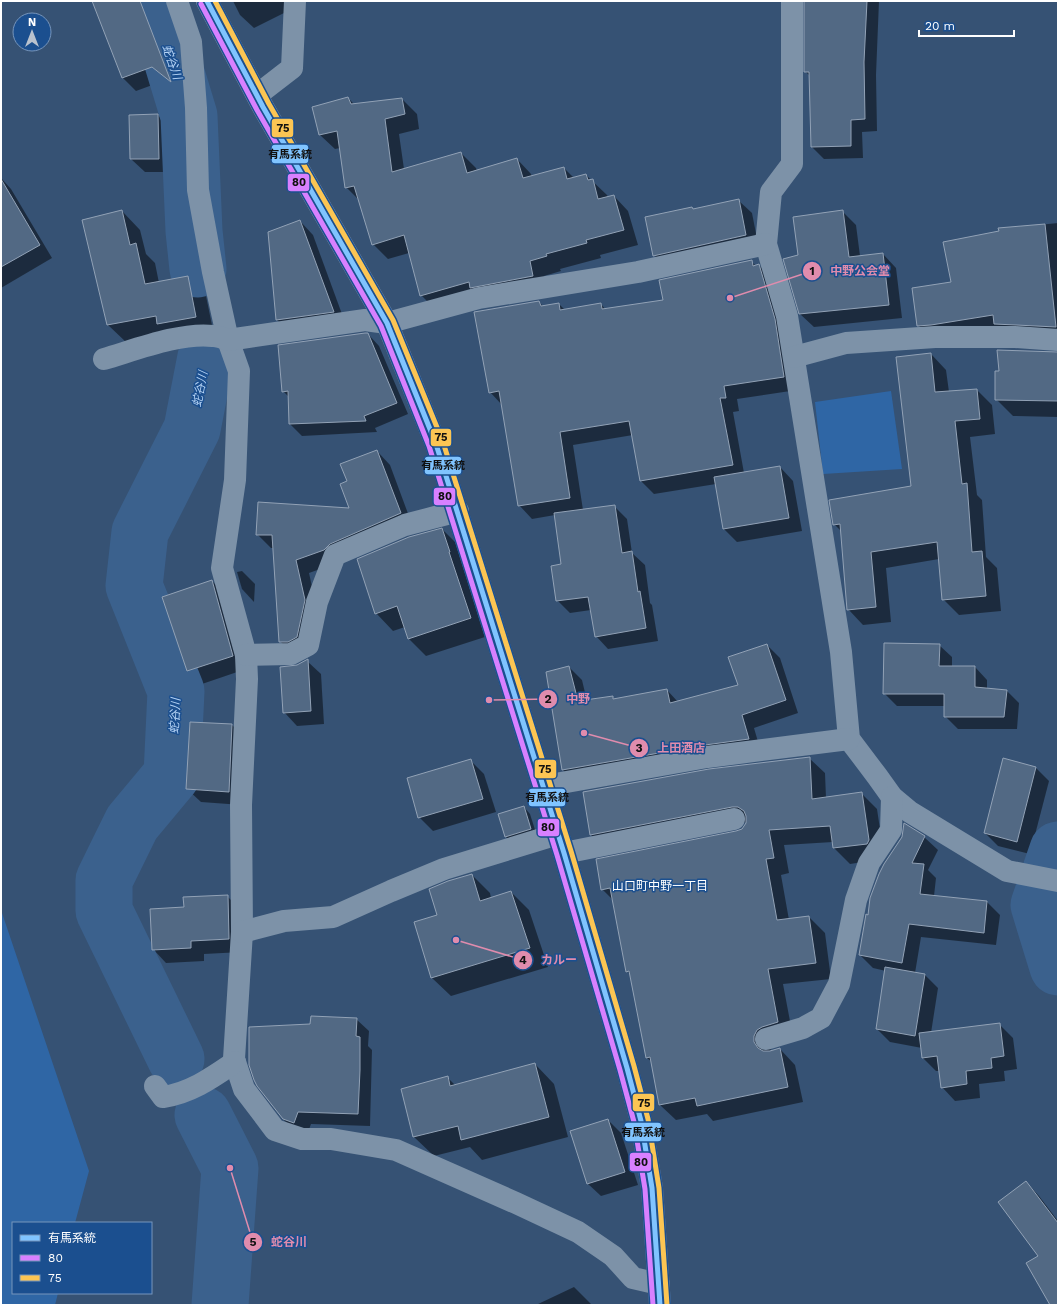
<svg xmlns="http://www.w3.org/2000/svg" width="1059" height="1306" viewBox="0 0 1059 1306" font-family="'Work Sans','Noto Sans JP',sans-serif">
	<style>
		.green { fill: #2f66a5 }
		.shadow { fill: #0007 }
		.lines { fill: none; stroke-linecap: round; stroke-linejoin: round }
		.river { stroke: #3b618d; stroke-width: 57 }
		.building { fill: #526984; stroke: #92a2b6 }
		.minor { stroke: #7d92a8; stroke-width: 22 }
		.major { stroke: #7d8ea7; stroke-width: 22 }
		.bus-1-casing { stroke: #1b4f8f; stroke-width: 8 }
		.bus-2-casing { stroke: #1b4f8f; stroke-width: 8 }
		.bus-3-casing { stroke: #1b4f8f; stroke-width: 8 }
		.bus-1 { stroke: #80c4ff; stroke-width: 5 }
		.bus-2 { stroke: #d880ff; stroke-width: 5 }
		.bus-3 { stroke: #fcc553; stroke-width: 5 }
		.labels { text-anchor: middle; stroke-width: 3; stroke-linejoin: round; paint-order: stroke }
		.water-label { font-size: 12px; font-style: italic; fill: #b5d3f5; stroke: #1b4f8f }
		.neighbourhood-label { font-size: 12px; fill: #fff; stroke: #1b4f8f }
		.leader { fill: none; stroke: #e08cad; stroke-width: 1.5 }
		.callout-dot { fill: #e08cad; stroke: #1b4f8f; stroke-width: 1.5 }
		.mark-label { font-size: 12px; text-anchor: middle; font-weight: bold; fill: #111 }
		.callout-label { font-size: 12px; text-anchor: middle; font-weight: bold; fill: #e08cad; stroke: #1b4f8f; stroke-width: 3; stroke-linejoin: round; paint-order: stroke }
		.line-badge { stroke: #1b4f8f; stroke-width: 1.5 }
		.pale-badge-label { font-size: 11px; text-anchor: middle; font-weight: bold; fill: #111 }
	</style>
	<rect width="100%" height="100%" fill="#365274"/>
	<!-- green -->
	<g class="green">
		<path d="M891,391L902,469L823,474L815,402Z"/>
		<path d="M1,910L89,1171L75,1223H13V1293H58L55,1305H1Z"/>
	</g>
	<!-- shadow -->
	<g class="shadow">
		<path d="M93,1H147L183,93L166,80L136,91L123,78Z"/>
		<path d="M233,1H303L304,3L254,28L240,15Z"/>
		<path d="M806,1H879L876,75L877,131L862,132L863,158L824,159L812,147L811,77L806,72Z"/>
		<path d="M348,98L355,105L402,99L417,114L419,129L399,134L404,169L461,153L476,168L477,171L517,159L531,174L532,177L564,168L574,178L586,175L607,195L608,197L614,196L628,211L638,245L600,255L601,258L560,269L561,271L544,276L548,291L436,310L421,295L409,253L388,259L373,244L360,201L346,187L340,148L335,149L320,135Z"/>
		<path d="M158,115L171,129L172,172H145L131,159Z"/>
		<path d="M1,178L11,189L52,258L1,288Z"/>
		<path d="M738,200L752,213L759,249L668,269L654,255L693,210Z"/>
		<path d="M122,211L140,230L146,254L155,263L159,283L188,277L206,296L214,335L127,343L108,325Z"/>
		<path d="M843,212L856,225L860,256L883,254L896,268L902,318L814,327L800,314L799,256Z"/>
		<path d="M300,221L313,235L346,325L290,333L277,320L269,233Z"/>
		<path d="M1058,223V343L936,342L918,325L952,283L1000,232V229Z"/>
		<path d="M751,261L756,266L759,265L772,279L797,390L737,399L739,411L733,412L744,473L780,467L793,481L802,531L737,542L723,528L716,484L654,494L641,481L633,435L573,445L583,510L614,506L627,519L632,553L645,565L650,603L652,605L658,641L608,649L596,636L591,610L570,613L557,600L562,565L555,515L532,519L519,505L502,405L490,392L539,302L544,307L559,304L565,310L601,304L606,310L665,301Z"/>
		<path d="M368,334L379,346L408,414L375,428L377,432L302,436L290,424L289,397L283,391Z"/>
		<path d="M1058,353V417L1013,416L996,399L1000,372Z"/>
		<path d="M931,354L946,370L949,392L977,390L992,405L995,434L970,437L977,495L982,500L986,557L997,568L1001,611L959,615L943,599L939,559L886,568L891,622L863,625L848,609L842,532L834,524L912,487Z"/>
		<path d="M377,451L390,465L413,527L337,563L309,573L318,614L293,655L280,641L274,548H271L257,534L351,510L348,482Z"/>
		<path d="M442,529L460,547L488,636L426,656L408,638L405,627L393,631L376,613Z"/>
		<path d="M242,571L255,584L254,602L242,589L237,572Z"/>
		<path d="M212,581L225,594L246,669L202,684L188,671L163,598Z"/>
		<path d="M767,645L780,658L798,713L754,728L761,752L576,783L563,770L569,667L582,680L587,701L612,697L615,700L667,690L678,702L739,685Z"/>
		<path d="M939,645L952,657V667H975L987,680V689L1007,691L1019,703L1017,729H958L945,716V706H897L884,693Z"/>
		<path d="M307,661L321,674L324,724L297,726L284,712L297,666Z"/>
		<path d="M232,725L245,738L242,805L201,802L187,789Z"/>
		<path d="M809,758L825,773L826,798L861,793L877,809L884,856L882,859L850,864L834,848L833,842L784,845L789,873L781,875L789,920L809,917L825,933L831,979L783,984L793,1037L773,1046L769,1052L780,1049L795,1065L803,1102L713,1121L707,1114L676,1120L660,1105L652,1062L647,1058L631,975L627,971L613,900L602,889L737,832L743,829L747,822L607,850L591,835Z"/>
		<path d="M471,761L484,774L496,812L433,831L419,817Z"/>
		<path d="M1036,768L1049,781L1030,854L998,846L985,833Z"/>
		<path d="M524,807L530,814L537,836L512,843L506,837Z"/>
		<path d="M924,837L938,850L928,870L936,878L934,896L987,902L1000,915L996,945L921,937L915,973L925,975L938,988L931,1033L999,1024L1013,1038L1017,1069L1004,1071L1005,1081L979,1084L980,1098L955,1101L942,1087L940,1071H936L923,1058L922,1048L890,1042L877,1029L886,971L873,968L860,955L869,916Z"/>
		<path d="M472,875L490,893L491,898L511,892L529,910L548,967L451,996L432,978L438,916Z"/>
		<path d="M227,896L241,910L242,952L204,954V961L166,963L153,949Z"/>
		<path d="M356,1019L369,1031L368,1046L372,1050L370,1126L311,1124L307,1135L296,1132L283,1119L311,1025Z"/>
		<path d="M535,1064L554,1084L568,1137L482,1160L470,1147L434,1156L414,1137L447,1077L455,1085Z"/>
		<path d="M608,1120L621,1133L638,1185L601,1196L587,1183Z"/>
		<path d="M1026,1182L1039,1196L1058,1221V1305H1052L1040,1256Z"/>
		<path d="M574,1287L592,1305H536Z"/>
	</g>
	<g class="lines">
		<!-- river -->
		<g class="river">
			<path d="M145,1L169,50L189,116L194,231L198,269"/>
			<path d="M1058,850L1039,905L1058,967"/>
			<path d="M176,1059L104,911V880L132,823L172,775L176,691L134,586L140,532L192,429L206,357"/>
			<path d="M203,1115L230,1168L220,1305"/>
		</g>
	</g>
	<!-- building -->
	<g class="building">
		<path d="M92,1H140L171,82L152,67L122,78Z"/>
		<path d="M804,1H867L864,62L865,119L851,120V146L811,147L809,72H804Z"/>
		<path d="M348,97L351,104L402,98L405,114L385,119L392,172L461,152L467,173L517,158L523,178L564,167L567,179L586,174L588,180L593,179L598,199L614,195L624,230L586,240L587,243L546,254L547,256L530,261L533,276L470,288L469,282L420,296L404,235L372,245L354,186L345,188L337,131L319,135L312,107Z"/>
		<path d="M158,114L159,159H130L129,115Z"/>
		<path d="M1,179L40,245L1,267Z"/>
		<path d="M739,199L746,235L653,256L645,217L692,207L693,209Z"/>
		<path d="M122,210L130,245L136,243L145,284L188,276L196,317L157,324L156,316L107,325L82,220Z"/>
		<path d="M843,210L849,257L883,253L889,305L799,314L783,259L798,255L793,217Z"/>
		<path d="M300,220L334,312L276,320L268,232Z"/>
		<path d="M1045,224L1056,327L1016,325L994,324L993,315L931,325L917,326L912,288L951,282L943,242L999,231L998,228Z"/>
		<path d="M752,260L753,266L759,264L775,319L784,377L724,386L726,398H720L733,465L640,481L629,421L560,432L570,498L518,506L499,391L489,393L474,312L539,301L541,306L559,303L560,310L601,303L602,309L663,300L659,280Z"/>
		<path d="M365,333H368L397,403L364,416L366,421L289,424L288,391L282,392L278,345Z"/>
		<path d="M997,350L1058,352V401L995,400V371H999Z"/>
		<path d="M931,353L935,392L977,389L980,419L955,421L962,484L967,483L972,552L982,551L986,596L942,600L937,542L871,552L876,607L847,610L840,524L833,525L829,500L911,486L896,357Z"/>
		<path d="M377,450L401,513L330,544L324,550L296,560L305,600L297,637L288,642H279L272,535H256L258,502L349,508L340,484L347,481L340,464Z"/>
		<path d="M780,466L789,518L723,529L714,477Z"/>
		<path d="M615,505L622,553L632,551L638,592L640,591L646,628L595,637L588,597L556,601L551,566L561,564L554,513Z"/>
		<path d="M442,528L450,552H449L471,618L408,639L397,606L375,614L357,559L409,537Z"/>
		<path d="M212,580L233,656L187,671L162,597Z"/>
		<path d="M884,643L940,644L939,666H975V687L1007,690L1004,717H944V694H883Z"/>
		<path d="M767,644L786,700L742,715L749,739L705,745L562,770L546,672L569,666L578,701L613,696V699L667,689L670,703L738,685L728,657Z"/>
		<path d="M308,659L311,711L283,713L280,667L297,665Z"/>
		<path d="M190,722L232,724L229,792L186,789Z"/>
		<path d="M810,757L812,799L862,792L869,840L867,844L833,848L830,826L769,830L774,858L766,859L777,920L809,916L816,963L768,969L778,1022L762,1027L757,1030L754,1036V1042L758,1048L763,1051H770L780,1048L788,1087L697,1106L695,1098L659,1105L650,1057L646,1058L629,971L626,972L610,888L601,890L596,859L736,831L742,829L746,823V816L744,811L738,807H732L590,835L583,792L709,769Z"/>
		<path d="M1003,758L1036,767L1017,842L984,833Z"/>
		<path d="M471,759L483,799L418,818L407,778Z"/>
		<path d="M524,806L531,829L505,837L498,814Z"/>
		<path d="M904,823L925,836L912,863L924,864L920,894L987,901L984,933L909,924L902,963L859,955L866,914L868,915L870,898L879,874L884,864L902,837Z"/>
		<path d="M472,874L480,901L511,891L530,948L431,978L414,922L437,915L429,889L448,881Z"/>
		<path d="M228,895L229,939L191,941V948L152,950L150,909L184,907L183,897Z"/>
		<path d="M885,967L925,974L915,1036L876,1029Z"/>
		<path d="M311,1016L357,1018L356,1036L360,1037V1070L358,1114L298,1112L294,1123L283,1119L257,1086L254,1080L249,1065V1027L310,1024Z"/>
		<path d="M1000,1023L1004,1056L991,1058L992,1068L966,1071L967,1084L941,1088L937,1056L922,1058L919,1033Z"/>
		<path d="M535,1063L549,1117L461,1140L458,1126L413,1137L401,1089L448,1076L450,1086Z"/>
		<path d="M608,1119L625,1172L587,1184L570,1131Z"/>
		<path d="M1026,1181L1058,1223V1305H1050L1026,1263L1038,1256L998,1202Z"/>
	</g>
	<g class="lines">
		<!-- minor -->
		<g class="minor">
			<path d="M177,1L191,42L196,108L198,190L213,272L228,340L239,371L235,480L222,568L246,655L247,679L241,805L242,932L234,1059L244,1089L275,1130L302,1139H331L396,1150L516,1203L578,1232L613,1256L633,1278L659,1284"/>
			<path d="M792,1V164L771,192L766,244L787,316L841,652L849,739L877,776L892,797L910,812L1007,871L1058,881"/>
			<path d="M257,95L292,68L295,1"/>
			<path d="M794,357L846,343L935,337H1015L1058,340"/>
			<path d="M104,359C135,350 181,332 213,336C218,336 223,338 228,340L365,320L387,323L479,298L638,272L766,244"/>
			<path d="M246,655L291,654L308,645L317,602L335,555L405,525L458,511"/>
			<path d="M544,786L707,757L849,739"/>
			<path d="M564,853L734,819"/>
			<path d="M242,932L284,921L333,917L391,891L444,869L558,834"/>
			<path d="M766,1039L803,1028L821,1018L839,984L856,900L869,863L891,830L892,797"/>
			<path d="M155,1086L163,1097C191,1093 213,1077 235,1062"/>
		</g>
		<!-- major -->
		<path class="major" d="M207,1L263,107L387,323L436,444L564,853L627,1068L641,1121L652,1188L660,1305"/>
		<defs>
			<path id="bus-1" d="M207,1L263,107L387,323L436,444L564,853L627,1068L641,1121L652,1188L660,1305"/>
			<path id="bus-2" d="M201,4L257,110L381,326L429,446L557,855L620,1070L634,1122L645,1189L653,1305"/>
			<path id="bus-3" d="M215,1L269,104L393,320L443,442L571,851L634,1066L648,1119L659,1188L667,1305"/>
		</defs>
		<!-- bus-1 casing -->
		<use href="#bus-1" class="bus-1-casing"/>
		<!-- bus-2 casing -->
		<use href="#bus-2" class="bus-2-casing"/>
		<!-- bus-3 casing -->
		<use href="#bus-3" class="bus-3-casing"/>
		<!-- bus-1 -->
		<use href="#bus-1" class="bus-1"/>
		<!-- bus-2 -->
		<use href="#bus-2" class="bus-2"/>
		<!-- bus-3 -->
		<use href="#bus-3" class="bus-3"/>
	</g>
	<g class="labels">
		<!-- water labels -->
		<g class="water-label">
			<text transform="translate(172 62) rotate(71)" y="4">蛇谷川</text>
			<text transform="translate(200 389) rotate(-79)" y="4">蛇谷川</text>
			<text transform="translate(175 716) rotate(-87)" y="4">蛇谷川</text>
		</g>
		<!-- neighbourhood labels -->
		<g class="neighbourhood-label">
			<text x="660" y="890">山口町中野一丁目</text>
		</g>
	</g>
	<!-- callouts -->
	<path class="leader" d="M730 298L812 271M489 700L548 699M584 733L639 748M456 940L523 960M230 1168L253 1242"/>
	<g class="callout-dot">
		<circle cx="730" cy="298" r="4"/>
		<circle cx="489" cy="700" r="4"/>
		<circle cx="584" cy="733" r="4"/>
		<circle cx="456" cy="940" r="4"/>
		<circle cx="230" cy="1168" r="4"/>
		<circle cx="812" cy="271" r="10"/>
		<circle cx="548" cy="699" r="10"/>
		<circle cx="639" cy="748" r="10"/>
		<circle cx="523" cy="960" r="10"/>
		<circle cx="253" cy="1242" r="10"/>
	</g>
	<g class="mark-label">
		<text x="812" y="275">1</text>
		<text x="548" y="703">2</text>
		<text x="639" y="752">3</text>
		<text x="523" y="964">4</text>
		<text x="253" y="1246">5</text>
	</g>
	<g class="callout-label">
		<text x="860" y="275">中野公会堂</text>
		<text x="578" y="703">中野</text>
		<text x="681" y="752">上田酒店</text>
		<text x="559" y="964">カルー</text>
		<text x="289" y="1246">蛇谷川</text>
	</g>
	<g class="line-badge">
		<rect x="271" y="118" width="23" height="20" rx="4" fill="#fcc553"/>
		<rect x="271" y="144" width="38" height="20" rx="4" fill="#80c4ff"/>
		<rect x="287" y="173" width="23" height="19" rx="4" fill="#d880ff"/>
		<rect x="430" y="428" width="22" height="19" rx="4" fill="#fcc553"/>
		<rect x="424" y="456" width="38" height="19" rx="4" fill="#80c4ff"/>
		<rect x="433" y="487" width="23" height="19" rx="4" fill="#d880ff"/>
		<rect x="534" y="759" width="23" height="20" rx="4" fill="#fcc553"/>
		<rect x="528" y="788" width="38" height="19" rx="4" fill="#80c4ff"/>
		<rect x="537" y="818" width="23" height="19" rx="4" fill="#d880ff"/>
		<rect x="632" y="1093" width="23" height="19" rx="4" fill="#fcc553"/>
		<rect x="624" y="1122" width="38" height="20" rx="4" fill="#80c4ff"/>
		<rect x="629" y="1152" width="23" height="20" rx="4" fill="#d880ff"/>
	</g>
	<g class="pale-badge-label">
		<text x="283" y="132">75</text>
		<text x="290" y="158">有馬系統</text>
		<text x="299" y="186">80</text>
		<text x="441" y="441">75</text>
		<text x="443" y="469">有馬系統</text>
		<text x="445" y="500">80</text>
		<text x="545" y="773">75</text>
		<text x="547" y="801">有馬系統</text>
		<text x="548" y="831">80</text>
		<text x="644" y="1107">75</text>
		<text x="643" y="1136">有馬系統</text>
		<text x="641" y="1166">80</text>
	</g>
	<!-- border -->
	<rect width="1059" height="1306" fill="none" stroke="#ffffff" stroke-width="4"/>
	<!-- legend -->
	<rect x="12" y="1222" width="140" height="72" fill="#1b4f8f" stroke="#7695bc"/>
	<rect x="20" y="1235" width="20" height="6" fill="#80c4ff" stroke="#7695bc"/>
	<text x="48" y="1242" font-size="12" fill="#ffffff">有馬系統</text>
	<rect x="20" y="1255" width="20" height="6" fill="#d880ff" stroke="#7695bc"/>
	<text x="48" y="1262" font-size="12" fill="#ffffff">80</text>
	<rect x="20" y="1275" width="20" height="6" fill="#fcc553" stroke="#7695bc"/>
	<text x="48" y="1282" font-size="12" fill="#ffffff">75</text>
	<!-- north arrow -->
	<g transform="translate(32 32)"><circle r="19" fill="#1b4f8f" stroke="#7695bc"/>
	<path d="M0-3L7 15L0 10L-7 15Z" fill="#b9c2ce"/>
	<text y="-6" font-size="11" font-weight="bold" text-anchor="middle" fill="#ffffff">N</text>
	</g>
	<!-- scale -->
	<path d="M919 30v6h95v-6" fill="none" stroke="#ffffff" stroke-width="2"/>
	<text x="925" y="30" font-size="12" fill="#ffffff" stroke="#1b4f8f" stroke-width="3" paint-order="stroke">20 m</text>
</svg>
